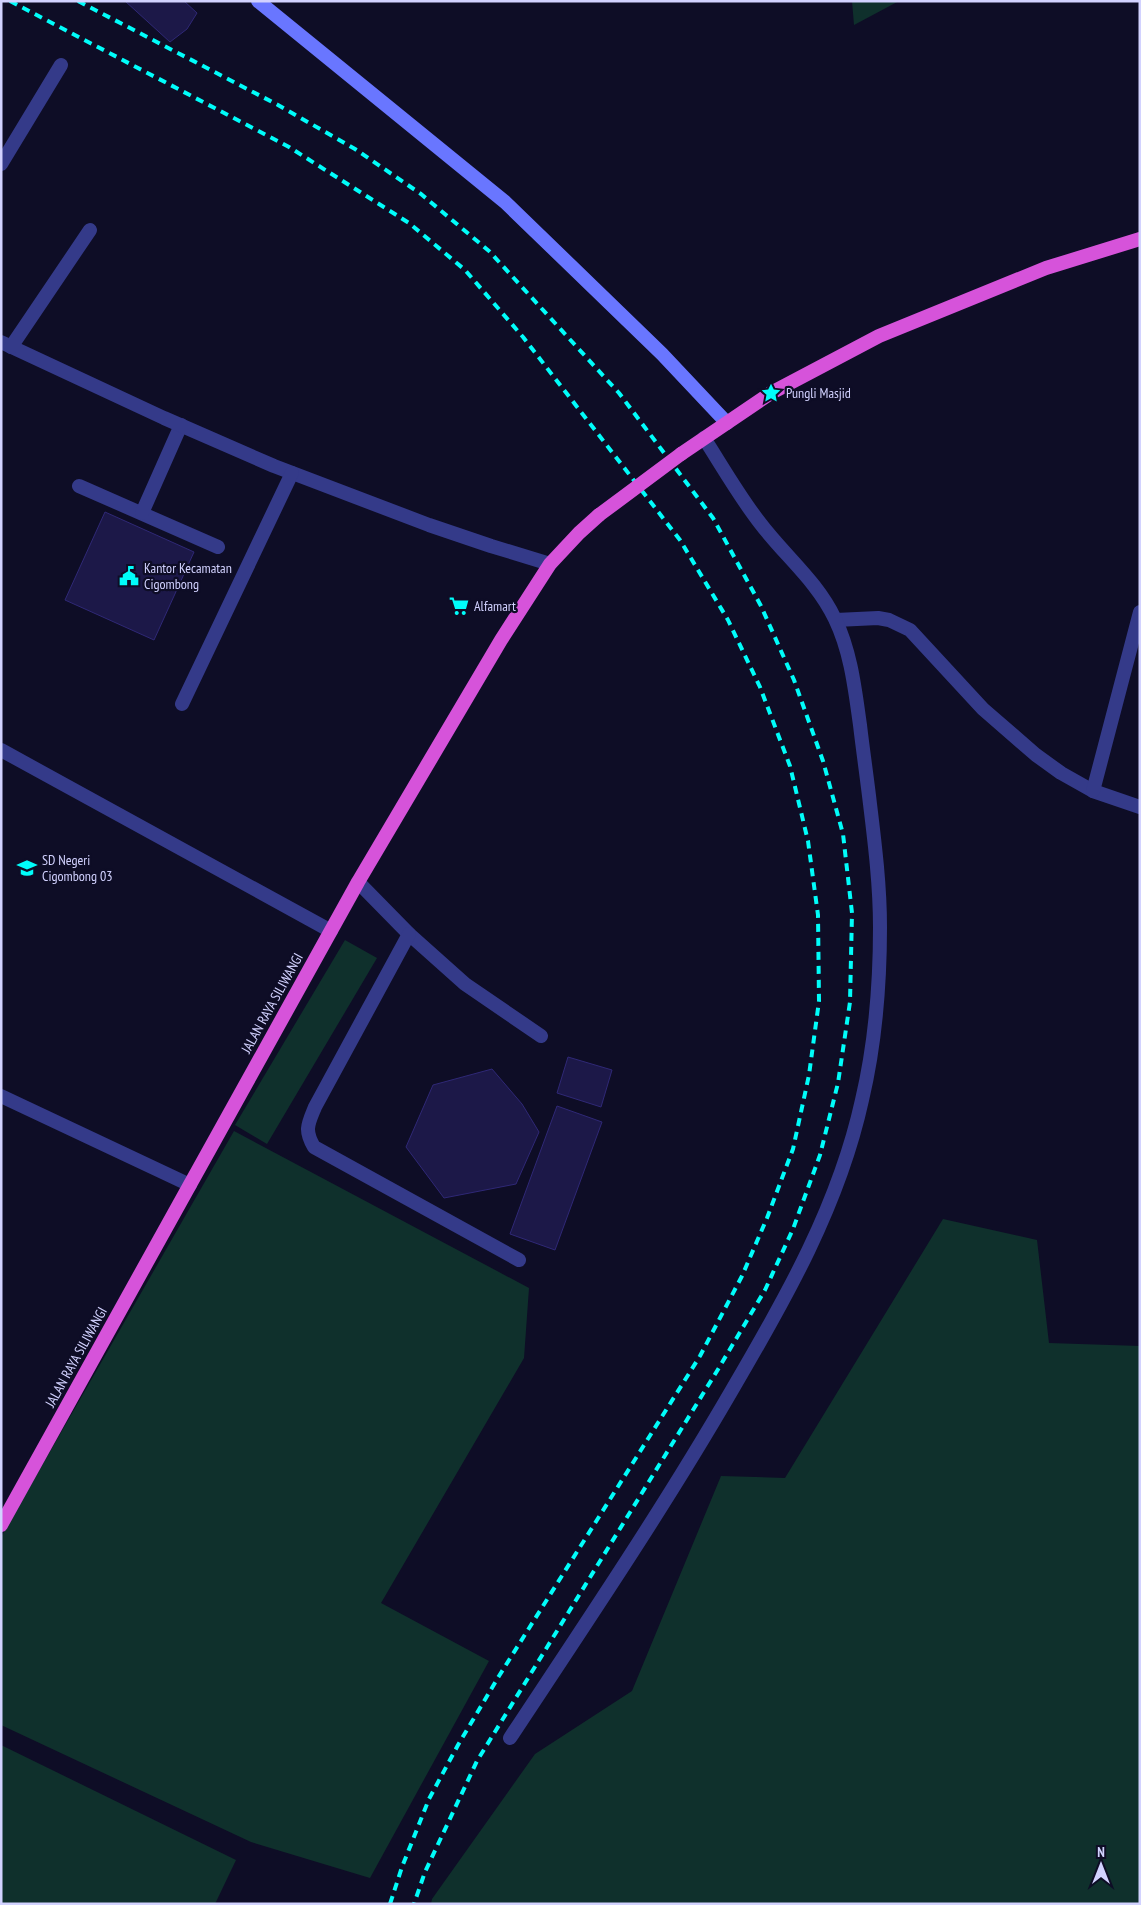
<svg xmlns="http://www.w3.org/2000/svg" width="1141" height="1905" viewBox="0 0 1141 1905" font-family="'PT Sans Narrow',sans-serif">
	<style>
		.green { fill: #0f302c }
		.building { fill: #1c1848; stroke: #2f2876 }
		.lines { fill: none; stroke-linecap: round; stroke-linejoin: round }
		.service { stroke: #343a89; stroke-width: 14 }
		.minor { stroke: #343a89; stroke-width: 14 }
		.secondary { stroke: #6976ff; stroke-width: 14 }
		.trunk { stroke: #d653da; stroke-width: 14 }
		.rail { stroke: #00fdfa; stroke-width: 4; stroke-dasharray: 8 6; stroke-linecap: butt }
		.trunk-bridge { stroke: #d653da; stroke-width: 14 }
		.labels { text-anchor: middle; stroke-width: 4.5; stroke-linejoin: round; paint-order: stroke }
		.poi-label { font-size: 14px; fill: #d2d2ff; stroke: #0e0d26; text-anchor: start }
		.street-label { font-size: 14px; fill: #d2d2ff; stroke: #0e0d26 }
	</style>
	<rect width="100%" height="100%" fill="#0e0d26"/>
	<!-- green -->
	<g class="green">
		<path d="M852,1H899L854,25Z"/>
		<path d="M345,940L377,958L267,1144L235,1125Z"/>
		<path d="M234,1131L529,1288L524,1358L381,1603L489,1661L370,1878L251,1842L1,1725V1537Z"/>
		<path d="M943,1219L1037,1240L1049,1343L1140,1346V1904H431L432,1899L535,1754L632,1691L721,1476L785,1478Z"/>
		<path d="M1,1745L236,1860L215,1904H1Z"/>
	</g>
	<!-- building -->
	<g class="building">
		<path d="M125,1H184L197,13L187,29L170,42Z"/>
		<path d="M105,512L194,552L154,640L65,600Z"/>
		<path d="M568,1057L612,1070L601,1107L557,1093Z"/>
		<path d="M492,1069L522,1104L539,1132L516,1184L444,1198L406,1147L433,1085Z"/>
		<path d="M557,1106L602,1122L555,1250L510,1234Z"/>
	</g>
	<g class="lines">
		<!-- service -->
		<g class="service">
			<path d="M79,486L218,547"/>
			<path d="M142,513L181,425"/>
			<path d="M358,882L409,934L465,984L541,1036"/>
			<path d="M409,934L315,1107C308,1124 304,1130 314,1147L519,1260"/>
		</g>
		<!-- minor -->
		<g class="minor">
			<path d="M1,164L61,65"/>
			<path d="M1,342L164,418L274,466L429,525L491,546L550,564"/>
			<path d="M11,347L90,230"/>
			<path d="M836,620L878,618L889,620L910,630L983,709L1036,755L1061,773L1093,791L1140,807"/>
			<path d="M182,704L292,473"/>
			<path d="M1,750L331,931"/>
			<path d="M1093,791L1140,612"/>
			<path d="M1,1096L190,1185"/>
			<path d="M510,1738C586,1623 663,1509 732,1390C786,1298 839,1205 862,1100C875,1045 880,983 880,927C880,886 875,845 870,804C867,778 863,751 860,725C855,690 851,652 835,619C817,581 785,556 760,523C739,496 722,466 704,438"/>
		</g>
		<!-- secondary -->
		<path class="secondary" d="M258,1L505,202L662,354L727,423"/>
		<!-- trunk -->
		<g class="trunk">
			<path d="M681,454L771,393L879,336L1046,268L1140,239"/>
			<path d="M1,1525L358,882L501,640L550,564L579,533L599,515"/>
		</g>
		<!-- rail -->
		<g class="rail">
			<path d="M10,1L289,147L409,223L465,270L523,337L680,540L728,620L760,687L790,766L808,841L818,915L819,1001L809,1075L793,1149L767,1218L742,1276L700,1356L499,1676L458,1745L429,1799L402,1867L390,1904"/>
			<path d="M78,1L278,105L355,149L421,194L489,251L619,393L713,518L761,606L794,680L823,761L843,834L852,913L850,1002L838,1083L820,1155L793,1229L765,1290L717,1371L477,1761L425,1872L414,1904"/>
		</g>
		<!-- trunk-bridge -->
		<path class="trunk-bridge" d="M599,515L681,454"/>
	</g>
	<!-- icons -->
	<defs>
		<symbol id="sight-bare" viewBox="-9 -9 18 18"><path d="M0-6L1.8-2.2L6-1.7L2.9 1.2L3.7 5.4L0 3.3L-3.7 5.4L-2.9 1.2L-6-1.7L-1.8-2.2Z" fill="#00fdfa" stroke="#0e0d26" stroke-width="2.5" paint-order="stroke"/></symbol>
		<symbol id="civic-bare" viewBox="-9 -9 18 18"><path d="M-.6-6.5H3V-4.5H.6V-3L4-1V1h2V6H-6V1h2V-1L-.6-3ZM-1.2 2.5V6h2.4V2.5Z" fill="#00fdfa" stroke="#0e0d26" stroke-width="2.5" paint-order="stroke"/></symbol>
		<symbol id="supermarket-bare" viewBox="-9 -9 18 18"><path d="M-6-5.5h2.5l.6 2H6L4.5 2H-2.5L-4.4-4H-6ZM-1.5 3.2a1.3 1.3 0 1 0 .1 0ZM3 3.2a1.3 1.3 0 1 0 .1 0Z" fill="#00fdfa" stroke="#0e0d26" stroke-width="2.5" paint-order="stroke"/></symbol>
		<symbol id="school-bare" viewBox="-9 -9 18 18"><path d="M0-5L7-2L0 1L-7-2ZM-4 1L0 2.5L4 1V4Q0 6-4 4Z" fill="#00fdfa" stroke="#0e0d26" stroke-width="2.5" paint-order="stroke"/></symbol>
	</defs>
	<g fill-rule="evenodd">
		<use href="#sight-bare" x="757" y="379" width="28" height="28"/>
		<use href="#civic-bare" x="115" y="562" width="28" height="28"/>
		<use href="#supermarket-bare" x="445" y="592" width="28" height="28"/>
		<use href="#school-bare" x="13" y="854" width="28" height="28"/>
	</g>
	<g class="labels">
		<!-- poi labels -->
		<g class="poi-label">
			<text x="786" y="398">Pungli Masjid</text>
			<text x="144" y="573">Kantor Kecamatan<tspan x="144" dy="16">Cigombong</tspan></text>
			<text x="474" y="611">Alfamart</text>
			<text x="42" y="865">SD Negeri<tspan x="42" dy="16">Cigombong 03</tspan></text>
		</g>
		<!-- street labels -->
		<g class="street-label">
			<text transform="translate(272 1003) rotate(-61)" y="5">JALAN RAYA SILIWANGI</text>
			<text transform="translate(76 1357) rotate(-61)" y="5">JALAN RAYA SILIWANGI</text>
		</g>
	</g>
	<!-- border -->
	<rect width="1141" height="1905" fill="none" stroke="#d2d2ff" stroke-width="5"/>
	<!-- north arrow -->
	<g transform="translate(1101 1865)" stroke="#0e0d26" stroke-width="4" paint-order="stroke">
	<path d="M0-4L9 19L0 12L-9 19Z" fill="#d2d2ff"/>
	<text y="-8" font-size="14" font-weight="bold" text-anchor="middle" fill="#d2d2ff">N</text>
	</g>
</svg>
